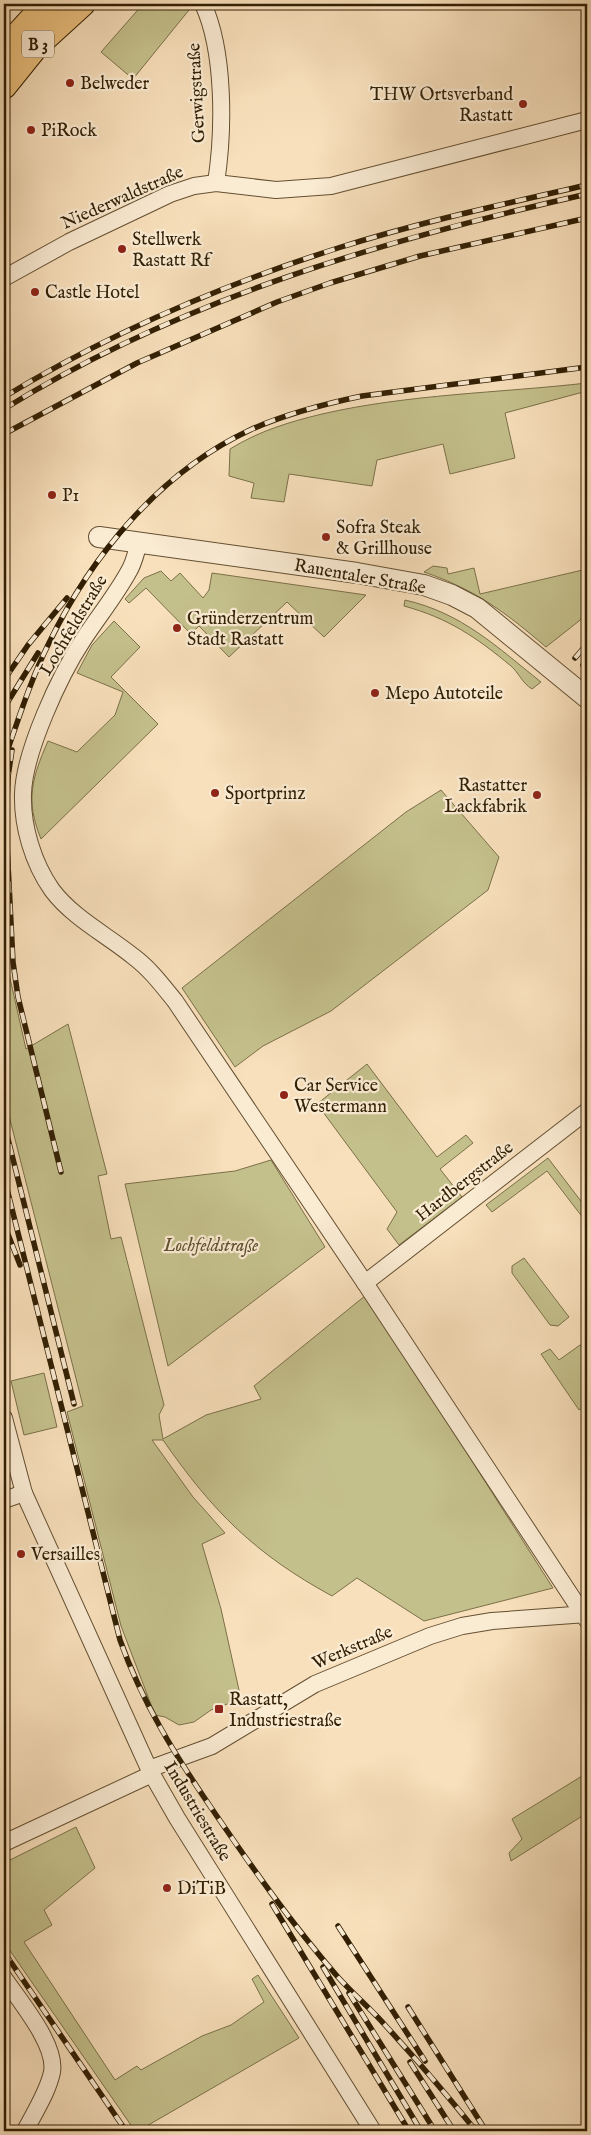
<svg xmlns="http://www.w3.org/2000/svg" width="591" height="2135" viewBox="0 0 591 2135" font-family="'IM FELL English',serif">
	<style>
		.green { fill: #c4c08c; stroke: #7b7048 }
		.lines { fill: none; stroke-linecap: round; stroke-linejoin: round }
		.minor-casing { stroke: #644f31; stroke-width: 18 }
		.tertiary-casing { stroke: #644f31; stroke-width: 22 }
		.primary-casing { stroke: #321f03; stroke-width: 27 }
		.minor { stroke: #faebd3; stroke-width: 16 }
		.tertiary { stroke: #faebd3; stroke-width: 20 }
		.primary { stroke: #ecc07e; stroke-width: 25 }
		.rail-casing { stroke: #321f03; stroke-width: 5.5 }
		.rail { stroke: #faebd3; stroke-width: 4; stroke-dasharray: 11; stroke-linecap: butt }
		.poi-dot { fill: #8f2418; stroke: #faebd3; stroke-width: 2 }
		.labels { text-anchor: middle; stroke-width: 4.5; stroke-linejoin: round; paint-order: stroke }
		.shield { fill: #faebd3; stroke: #6e5c41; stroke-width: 1 }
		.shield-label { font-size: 16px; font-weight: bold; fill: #321f03 }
		.poi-label { font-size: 18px; fill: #321f03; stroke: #faebd3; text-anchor: start }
		.street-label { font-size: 18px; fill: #321f03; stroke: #faebd3 }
		.park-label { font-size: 18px; font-style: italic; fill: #5e4f2c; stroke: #faebd3 }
	</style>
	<rect width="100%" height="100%" fill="#f8e0bc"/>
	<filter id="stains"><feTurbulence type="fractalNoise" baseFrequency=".004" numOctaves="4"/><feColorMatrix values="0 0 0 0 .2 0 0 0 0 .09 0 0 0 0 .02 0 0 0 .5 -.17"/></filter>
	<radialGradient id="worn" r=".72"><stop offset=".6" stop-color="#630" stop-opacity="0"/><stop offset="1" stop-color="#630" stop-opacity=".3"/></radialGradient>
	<!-- green -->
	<g class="green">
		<path d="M143,4H186L189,10L133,79L101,52Z"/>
		<path d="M587,383V391L505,413L515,458L450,474L443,444L377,460L372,486L289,474L284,502L251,498L254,483L229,476L230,449C259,431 289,422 322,414C409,394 499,393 587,383Z"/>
		<path d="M433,566L447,568L448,574L474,568L480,594L587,569V611L579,621L546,647C505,612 476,590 424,572Z"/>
		<path d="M161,571L171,581L180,573L203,598L209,590L212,573L366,595L324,637L287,602L229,657L199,626L191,634L146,588L129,603L125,599L144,578Z"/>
		<path d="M405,600C462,613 497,647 541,682L532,689C522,683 519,673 511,666C476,637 448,618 404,606Z"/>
		<path d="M114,621L140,647L111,677L158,724L41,839C25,800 32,778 48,741L77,752L115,715L123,692L77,673L92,645Z"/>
		<path d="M441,790L499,857L488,890L331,1011L263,1046L235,1067L182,988L406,812Z"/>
		<path d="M4,916L9,974L26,1049L68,1024L107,1174L98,1176L111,1239L121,1237L164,1405L159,1415L163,1439L206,1415L261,1399L254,1386L366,1295L553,1588L424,1621L357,1578L332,1596C255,1554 213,1512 163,1440H152L193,1497L225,1533L202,1544L221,1609L241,1699L211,1710L194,1722L179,1725L165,1717L155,1715L121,1626L67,1412L83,1406L4,1096Z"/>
		<path d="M367,1064L437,1157L466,1135L473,1143L440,1169L462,1197L399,1245L387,1229L397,1212L317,1104Z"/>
		<path d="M548,1158L587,1209V1223L547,1171L492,1212L486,1205Z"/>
		<path d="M271,1160L325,1247L168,1366L125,1184L235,1171Z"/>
		<path d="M524,1258L569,1317L558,1326L550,1325L512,1273V1266Z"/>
		<path d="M580,1345L587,1350V1404L579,1410L541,1354L550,1349L559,1360Z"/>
		<path d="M44,1373L57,1427L24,1435L11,1381Z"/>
		<path d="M587,1773V1813L511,1861L509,1853L522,1839L512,1819Z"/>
		<path d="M76,1827L95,1868L44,1910L52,1925L24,1942L115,2080L137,2066L141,2070L202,2036L231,2025L264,2002L252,1979L258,1975L299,2038L138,2131H135L4,1942V1863Z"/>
	</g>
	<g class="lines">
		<defs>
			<g id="minor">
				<path d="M203,4C225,52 224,131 216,183"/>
				<path d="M4,278L69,242L170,194L194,186L216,183L276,190L331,186L587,120"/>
				<path d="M139,543C136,552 134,563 129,571C116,595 98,617 83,640C60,675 24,752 23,794C22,826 33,863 52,890C73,918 107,935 134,957C150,969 162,985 175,1001L365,1283L587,1620"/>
				<path d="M365,1283L587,1111"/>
				<path d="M4,1418L24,1493L149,1769L177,1818L373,2131"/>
				<path d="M4,1500L24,1493"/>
				<path d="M149,1769L212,1746L315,1684L430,1636L462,1626L492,1621L587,1614"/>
				<path d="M4,1843L152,1774"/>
				<path d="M4,1978C19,2000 57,2045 52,2072C48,2092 34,2113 25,2131"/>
			</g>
			<path id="tertiary" d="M99,537L357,573L424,585L452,595L477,608L587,698"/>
			<g id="primary">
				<path d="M4,50L46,4"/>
				<path d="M4,86L37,45L82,4"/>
			</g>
		</defs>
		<!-- minor casing -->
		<use href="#minor" class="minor-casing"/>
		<!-- tertiary casing -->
		<use href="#tertiary" class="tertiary-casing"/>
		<!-- primary casing -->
		<use href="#primary" class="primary-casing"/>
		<!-- minor -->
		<use href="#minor" class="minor"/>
		<!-- tertiary -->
		<use href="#tertiary" class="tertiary"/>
		<!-- primary -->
		<use href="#primary" class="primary"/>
		<defs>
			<g id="rail">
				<path d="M4,397C108,334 222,285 338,248C420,222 504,204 587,185"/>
				<path d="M4,409C183,298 384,240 587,194"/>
				<path d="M4,434L137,363L277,302L330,283L420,256L587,218"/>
				<path d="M575,658L587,644"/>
				<path d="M583,665L587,659"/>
				<path d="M4,680L28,645L67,598"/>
				<path d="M4,708L38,653"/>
				<path d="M12,750L8,777L6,825L13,962L18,997L61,1172"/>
				<path d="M4,760C18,721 30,681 49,643C91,556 160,472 250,430C285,414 324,404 362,396L587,367"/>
				<path d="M4,1123L74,1404"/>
				<path d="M4,1177L120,1640C142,1702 175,1755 212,1809C251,1866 291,1923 337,1976C352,1993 370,2008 385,2025C416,2059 447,2095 476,2131"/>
				<path d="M4,1224L20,1265"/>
				<path d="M272,1904L409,2131"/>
				<path d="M338,1926L425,2061"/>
				<path d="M4,1952L126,2131"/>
				<path d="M323,1967L421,2131"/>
				<path d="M349,1993L435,2131"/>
				<path d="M408,2007L486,2131"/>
				<path d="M410,2062L454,2131"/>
			</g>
		</defs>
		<!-- rail casing -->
		<use href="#rail" class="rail-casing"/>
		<!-- rail -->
		<use href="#rail" class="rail"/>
	</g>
	<!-- markers -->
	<g class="poi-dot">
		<circle cx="70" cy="83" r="5"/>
		<circle cx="523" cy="104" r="5"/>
		<circle cx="31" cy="130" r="5"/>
		<circle cx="122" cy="249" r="5"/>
		<circle cx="35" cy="292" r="5"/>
		<circle cx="52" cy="495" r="5"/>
		<circle cx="326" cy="537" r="5"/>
		<circle cx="177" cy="628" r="5"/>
		<circle cx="375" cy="693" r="5"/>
		<circle cx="215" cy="793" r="5"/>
		<circle cx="537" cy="795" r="5"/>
		<circle cx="284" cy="1095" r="5"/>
		<circle cx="21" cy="1554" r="5"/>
		<rect x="214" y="1704" width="10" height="10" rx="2.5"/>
		<circle cx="167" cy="1888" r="5"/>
	</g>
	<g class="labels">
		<!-- shield labels -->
		<rect class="shield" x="22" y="30.5" width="32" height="27" rx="4"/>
		<g class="shield-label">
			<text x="38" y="50">B 3</text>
		</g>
		<!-- poi labels -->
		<g class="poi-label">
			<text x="80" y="89">Belweder</text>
			<text x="513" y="100" text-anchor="end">THW Ortsverband<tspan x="513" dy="21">Rastatt</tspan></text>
			<text x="41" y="136">PiRock</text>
			<text x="132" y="245">Stellwerk<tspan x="132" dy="21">Rastatt Rf</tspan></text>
			<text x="45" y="298">Castle Hotel</text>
			<text x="62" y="501">P1</text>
			<text x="336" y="533">Sofra Steak<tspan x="336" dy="21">&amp; Grillhouse</tspan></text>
			<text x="187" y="624">Gründerzentrum<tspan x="187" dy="21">Stadt Rastatt</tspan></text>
			<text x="385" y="699">Mepo Autoteile</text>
			<text x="527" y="791" text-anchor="end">Rastatter<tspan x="527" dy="21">Lackfabrik</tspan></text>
			<text x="225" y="799">Sportprinz</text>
			<text x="294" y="1091">Car Service<tspan x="294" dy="21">Westermann</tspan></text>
			<text x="31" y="1560">Versailles</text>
			<text x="229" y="1705">Rastatt,<tspan x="229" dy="21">Industriestraße</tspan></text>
			<text x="177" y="1894">DiTiB</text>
		</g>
		<!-- street labels -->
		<g class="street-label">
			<text transform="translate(196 93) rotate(-93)" y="6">Gerwigstraße</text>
			<text transform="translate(122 197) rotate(-24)" y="6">Niederwaldstraße</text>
			<text transform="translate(360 576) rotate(10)" y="6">Rauentaler Straße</text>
			<text transform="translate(73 625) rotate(-59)" y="6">Lochfeldstraße</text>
			<text transform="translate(464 1181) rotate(-38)" y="6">Hardbergstraße</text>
			<text transform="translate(352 1647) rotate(-23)" y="6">Werkstraße</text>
			<text transform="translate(198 1811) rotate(59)" y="6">Industriestraße</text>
		</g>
		<!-- park labels -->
		<g class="park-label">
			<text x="211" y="1251">Lochfeldstraße</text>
		</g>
	</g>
	<!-- margin -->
	<rect width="591" height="2135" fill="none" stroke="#f8e0bc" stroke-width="20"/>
	<rect x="5" y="5" width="581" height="2125" fill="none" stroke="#321f03" stroke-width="2.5"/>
	<rect x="10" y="10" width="571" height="2115" fill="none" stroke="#321f03"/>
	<rect width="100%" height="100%" filter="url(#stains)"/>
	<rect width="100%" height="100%" fill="url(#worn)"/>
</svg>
